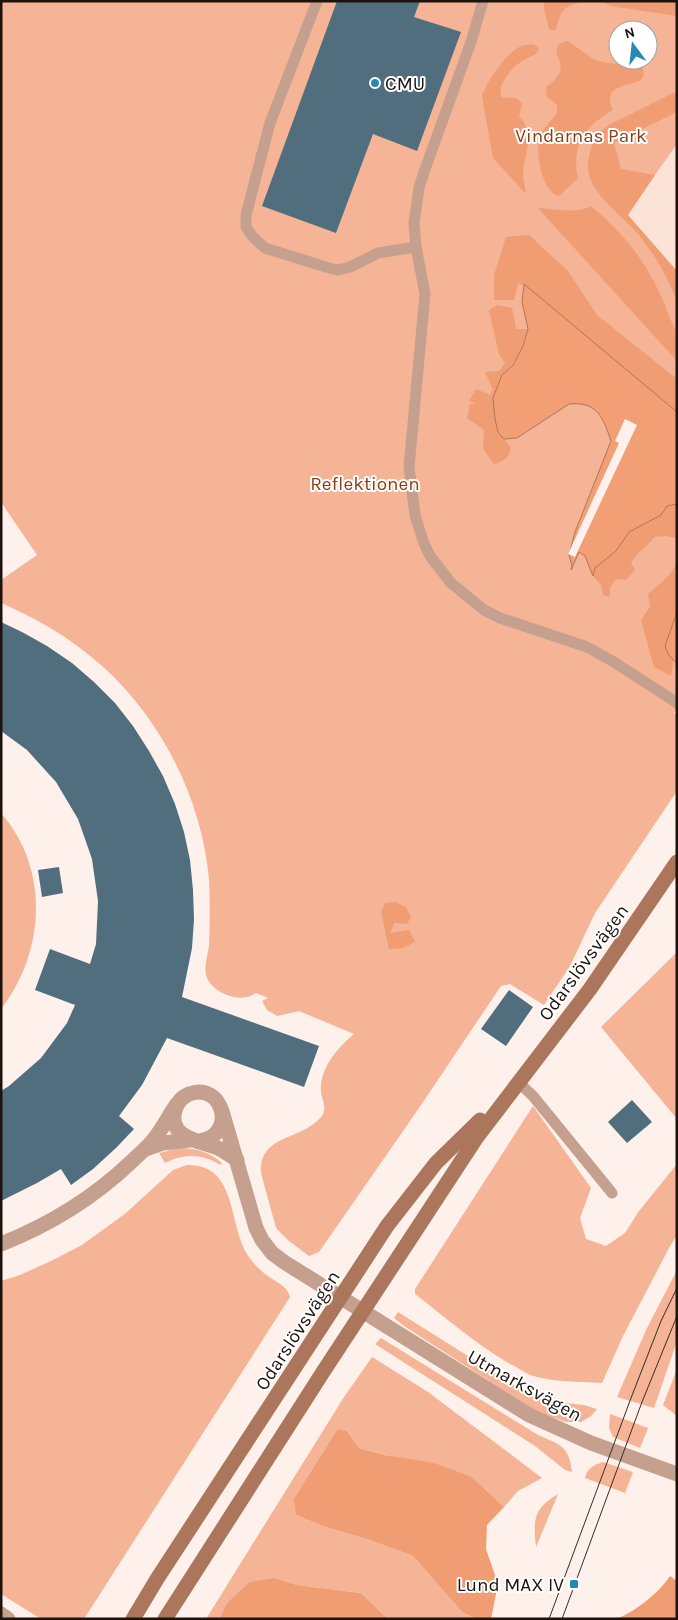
<svg xmlns="http://www.w3.org/2000/svg" width="678" height="1620" viewBox="0 0 678 1620" font-family="Karla,sans-serif">
	<style>
		.built { fill: #fce3d7 }
		.green { fill: #f4b495; fill-rule: evenodd }
		.forest { fill: #f09d74 }
		.water { fill: #f29f76; stroke: #b27556 }
		.pier { fill: #fef0ea }
		.building { fill: #506e7d }
		.lines { fill: none; stroke-linecap: round; stroke-linejoin: round }
		.lane { stroke: #c5a08e; stroke-width: 11 }
		.street { stroke: #c5a08e; stroke-width: 15 }
		.secondary { stroke: #ac765c; stroke-width: 15 }
		.tram { stroke: #372c27; stroke-width: 1 }
		.poi-dot { fill: #248ab3; stroke: #fff; stroke-width: 2 }
		.labels { text-anchor: middle; stroke-width: 4; stroke-linejoin: round; paint-order: stroke }
		.poi-label { font-size: 19px; fill: #1d120d; stroke: #fff; text-anchor: start }
		.park-label { font-size: 19px; fill: #873e10; stroke: #fff }
		.street-label { font-size: 19px; fill: #1d120d; stroke: #fff }
	</style>
	<rect width="100%" height="100%" fill="#fef0ea"/>
	<!-- built -->
	<path class="built" d="M677,141V272L627,214Z"/>
	<!-- green -->
	<g class="green">
		<path d="M1,1H677V144L627,214L677,272V709L674,713L677,715V791L595,913L570,966L544,1005L510,984L501,986L419,1108L319,1252L309,1256L289,1241L276,1228L261,1173C259,1134 301,1141 321,1117C328,1109 322,1100 321,1092C319,1069 338,1047 354,1034L299,1011L277,1016L267,1010L262,1001L268,998L256,993C242,1004 214,994 207,978C203,968 208,955 209,945C210,923 210,901 209,880C202,795 156,708 89,655C62,633 33,617 1,603V580L37,555L1,502ZM618,30H648V60H618Z"/>
		<path d="M1,813C50,869 45,952 1,1009Z"/>
		<path d="M677,952V1119L601,1027Z"/>
		<path d="M533,1106L591,1188L580,1218L586,1239L606,1246L625,1233L639,1211L677,1164V1235L669,1248L623,1336L602,1383C578,1381 554,1383 530,1375C524,1372 517,1367 510,1364C476,1344 446,1318 415,1294V1289Z"/>
		<path d="M179,1148C195,1148 210,1152 222,1163L220,1165C203,1154 183,1153 165,1163L159,1153Z"/>
		<path d="M187,1165C237,1164 228,1222 247,1254C251,1261 258,1268 265,1274C274,1281 287,1285 290,1297L84,1619H41L1,1594V1281L20,1275L51,1261L82,1245L126,1213L173,1170Z"/>
		<path d="M677,1270V1341L654,1408L617,1397L646,1330Z"/>
		<path d="M398,1312L530,1395L557,1402L584,1405L597,1409L591,1416L581,1422H566L537,1412L404,1326L394,1318Z"/>
		<path d="M381,1338L538,1435C561,1445 569,1446 572,1472L565,1470L535,1446L375,1344Z"/>
		<path d="M372,1357L428,1392L542,1478L518,1491L504,1507L472,1477L359,1448L347,1431L296,1515L325,1527L367,1539L413,1556L462,1612L476,1619H388L361,1593L297,1585L275,1578L227,1603L219,1619H206L344,1397Z"/>
		<path d="M677,1369V1416L663,1405Z"/>
		<path d="M610,1414L648,1428L640,1448L613,1437L609,1428Z"/>
		<path d="M603,1462L633,1472L625,1493L585,1478C587,1468 594,1465 603,1462Z"/>
		<path d="M558,1494L536,1547C533,1520 533,1509 558,1494Z"/>
	</g>
	<!-- forest -->
	<g class="forest">
		<path d="M544,1H583C559,9 563,9 555,31L549,29L544,9Z"/>
		<path d="M601,1H677V16L611,6Z"/>
		<path d="M567,41L572,44L595,60L607,63L620,64L641,60L644,75L641,80C625,88 602,84 613,110C585,126 571,145 578,178L559,196C541,191 535,152 540,137C544,126 552,121 557,112V105L547,97L546,88C551,83 558,78 560,72C564,60 552,56 559,44Z"/>
		<path d="M532,44L537,46L539,50C536,56 528,57 522,61C513,67 495,86 502,97C510,99 517,95 522,104L519,116L525,124L530,136L524,164L523,176L526,194L493,158L482,96C486,83 507,52 521,46C524,45 529,45 532,44Z"/>
		<path d="M677,91V112L614,143L621,169L655,175L628,215L677,271V302C668,277 654,253 637,233C619,211 581,190 589,156C591,148 594,139 600,132C607,124 620,120 629,115C645,107 661,99 677,91Z"/>
		<path d="M591,206C628,237 651,268 668,313C670,320 675,328 677,335C678,342 677,353 677,361L538,208C554,209 577,214 591,206Z"/>
		<path d="M529,235L568,271L597,315L677,379V412L524,285L518,284L514,300H494V275L506,237Z"/>
		<path d="M497,305L512,308L516,329H528C523,347 517,362 502,375L498,432L511,448L507,458L494,465L483,448L484,430L467,418L470,404L476,403L469,401L476,389L490,395L493,390L485,372L499,371L505,363L499,354L489,310Z"/>
		<path d="M677,504V544L675,538L666,536L654,537C646,549 638,550 631,563L635,570L626,580L616,579L610,587V597L603,595L601,585L593,576L595,568L616,551L629,532L650,521L667,505Z"/>
		<path d="M677,561V612L670,629L674,659L671,676L654,667L641,620L650,607L648,594C658,585 673,575 677,561Z"/>
		<path d="M395,902L406,907L411,917L407,924L394,923L390,933L409,930L415,942L403,948L389,949L381,912L385,903Z"/>
		<path d="M338,1429L347,1431L359,1448L385,1455L434,1463L472,1477L504,1507L487,1525L486,1549L498,1584L491,1619H476L462,1612L413,1556L367,1539L325,1527L296,1515L294,1499Z"/>
		<path d="M670,1576L677,1581V1617L675,1619H614C632,1615 660,1592 670,1576Z"/>
		<path d="M275,1578L297,1585L361,1593L388,1619H219L227,1603L250,1582Z"/>
	</g>
	<!-- water -->
	<g class="water">
		<path d="M524,284L677,412V504L667,506L661,515L629,532L616,551L595,568L593,576L585,556L579,552L571,570L572,566L569,555L575,532L611,441C603,418 598,401 569,404L517,438L504,439L498,432L495,419L493,398L502,375L513,365L523,346L528,329L522,302Z"/>
		<path d="M677,612V664L668,654L665,646Z"/>
	</g>
	<!-- pier -->
	<path class="pier" d="M625,419L637,425L575,557L568,554L619,443L615,441Z"/>
	<!-- building -->
	<g class="building">
		<path d="M337,1H420L414,17L461,32L417,151L373,134L336,233L262,206Z"/>
		<path d="M1,622L22,632L47,646L72,663L94,682L115,703L133,726L149,751L163,776L175,804L184,832L190,860L193,890L194,919L192,948L182,997L319,1046L304,1087L167,1038L142,1085L119,1116L134,1129L116,1148L93,1169L71,1185L61,1169L37,1183L1,1201V1091L9,1086L41,1058L67,1023L75,1005L35,990L50,949L90,964L96,944L98,901L92,859L78,819L56,782L27,750L1,731Z"/>
		<path d="M59,867L63,893L42,897L38,870Z"/>
		<path d="M509,990L533,1007L506,1046L481,1029Z"/>
		<path d="M632,1100L652,1122L627,1143L608,1122Z"/>
	</g>
	<g class="lines">
		<!-- lane -->
		<g class="lane">
			<path d="M317,1L270,123L246,215V227L252,236L265,248L329,268L338,270L350,267L378,253L416,247"/>
			<path d="M483,1L471,42L424,172L419,188L414,223L416,247L425,294L409,467L415,515L423,541L430,556L451,583L484,610L500,618L587,647L614,662L677,703"/>
			<path d="M518,1082L533,1096L612,1193"/>
		</g>
		<!-- street -->
		<g class="street">
			<path d="M222,1111L256,1228L262,1240L272,1253L284,1262L529,1415L591,1443L677,1474"/>
			<path d="M199,1141C238,1136 223,1081 189,1094C182,1097 177,1103 175,1110C167,1138 200,1141 218,1148C225,1151 231,1156 237,1160"/>
			<path d="M146,1149L163,1143L190,1140"/>
			<path d="M1,1244C49,1225 92,1199 130,1163C138,1155 147,1148 154,1139C163,1128 169,1115 177,1104"/>
			<path d="M1,1614L8,1619"/>
		</g>
		<!-- secondary -->
		<g class="secondary">
			<path d="M133,1619L157,1579L387,1226L436,1163L480,1120"/>
			<path d="M165,1619L323,1372L477,1137L590,989L677,862"/>
		</g>
		<!-- tram -->
		<g class="tram">
			<path d="M549,1619L631,1398L661,1321L677,1288"/>
			<path d="M562,1619L642,1402L677,1316"/>
		</g>
	</g>
	<!-- markers -->
	<g class="poi-dot">
		<circle cx="375" cy="83" r="5"/>
		<rect x="569" y="1579" width="10" height="10" rx="2.5"/>
	</g>
	<g class="labels">
		<!-- poi labels -->
		<g class="poi-label">
			<text x="385" y="90">CMU</text>
			<text x="564" y="1591" text-anchor="end">Lund MAX IV</text>
		</g>
		<!-- park labels -->
		<g class="park-label">
			<text x="581" y="142">Vindarnas Park</text>
			<text x="365" y="490">Reflektionen</text>
		</g>
		<!-- street labels -->
		<g class="street-label">
			<text transform="translate(583 962) rotate(-54)" y="7">Odarslövsvägen</text>
			<text transform="translate(297 1330) rotate(-57)" y="7">Odarslövsvägen</text>
			<text transform="translate(525 1385) rotate(29)" y="7">Utmarksvägen</text>
		</g>
	</g>
	<!-- border -->
	<rect width="678" height="1620" fill="none" stroke="#1d120d" stroke-width="5"/>
	<!-- north arrow -->
	<g transform="translate(633 45) rotate(345)"><circle r="24" fill="#ffffff" stroke="#a5a09e"/>
	<path d="M0-4L9 19L0 12L-9 19Z" fill="#248ab3"/>
	<text y="-8" font-size="14" font-weight="bold" text-anchor="middle" fill="#1d120d">N</text>
	</g>
</svg>
